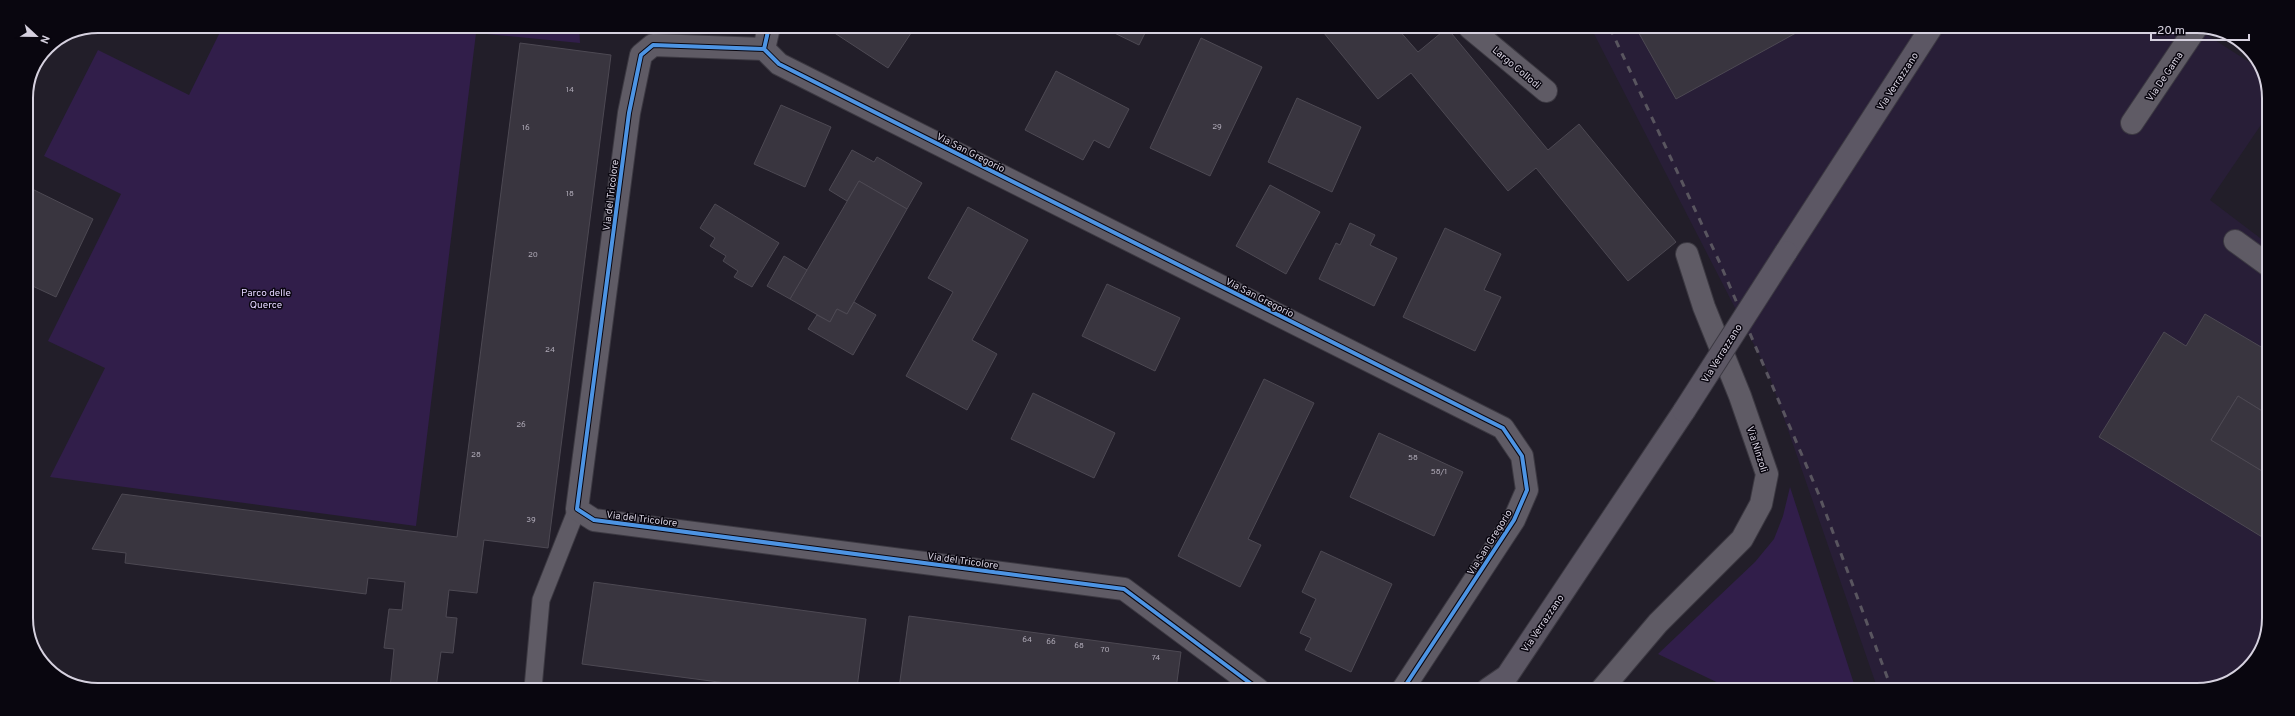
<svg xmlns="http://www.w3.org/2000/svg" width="2295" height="716" viewBox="0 0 2295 716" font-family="Overpass,sans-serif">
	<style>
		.built { fill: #281e37 }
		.green { fill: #311e4a }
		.building { fill: #39353f; stroke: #4d4953 }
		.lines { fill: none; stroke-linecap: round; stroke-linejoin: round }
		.service-casing { stroke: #3c3942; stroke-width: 19 }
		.minor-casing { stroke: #3c3942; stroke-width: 24 }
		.secondary-casing { stroke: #3c3942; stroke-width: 24 }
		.service { stroke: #5f5b65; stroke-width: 17 }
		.minor { stroke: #5f5b65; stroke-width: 22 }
		.secondary { stroke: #5c5764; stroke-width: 22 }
		.rail { stroke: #59555f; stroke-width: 3; stroke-dasharray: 7 7; stroke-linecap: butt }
		.secondary-bridge-casing { stroke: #3c3942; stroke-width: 24; stroke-linecap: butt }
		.secondary-bridge { stroke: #5c5764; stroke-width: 22 }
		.cycleway-casing { stroke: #09060f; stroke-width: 6 }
		.cycleway { stroke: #4d94e3; stroke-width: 4 }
		.labels { text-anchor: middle; stroke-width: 3; stroke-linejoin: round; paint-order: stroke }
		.number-label { font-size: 8px; fill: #afaab7 }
		.street-label { font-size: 10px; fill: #d6d1df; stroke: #09060f }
		.park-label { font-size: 10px; fill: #e4d5ff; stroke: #09060f }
		.rim { fill: none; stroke: #d6d1df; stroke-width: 2 }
	</style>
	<rect width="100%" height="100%" fill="#221e29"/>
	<!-- built -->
	<path class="built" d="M1591,28H2196L2260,69L2269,93V113L2210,200L2268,244L2266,637L2241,675L2197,690H1878L1768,372Z"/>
	<!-- green -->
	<g class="green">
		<path d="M223,26L579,27L580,43L476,33L416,526L50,477L105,368L48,341L121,194L44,156L98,50L189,95Z"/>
		<path d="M1790,487L1856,690L1731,689L1658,654L1755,562L1774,539L1783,516Z"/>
	</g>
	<!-- building -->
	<g class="building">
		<path d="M836,27H915L888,68L833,32Z"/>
		<path d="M1102,27H1148L1139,45Z"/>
		<path d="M1319,27L1397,28L1418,52L1447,28L1548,150L1579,124L1676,242L1628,281L1536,168L1508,191L1411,73L1378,99Z"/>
		<path d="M1636,28H1805L1676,99Z"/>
		<path d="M1201,38L1262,67L1210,176L1150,148Z"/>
		<path d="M520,43L611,55L548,548L484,540L477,593L449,590L446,617L457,618L453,653L441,652L436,688H390L394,649L384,648L389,609L402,610L405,582L368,578L366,594L125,563L126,553L92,549L122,494L457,537Z"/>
		<path d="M1056,71L1129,109L1109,148L1094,140L1083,160L1025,130Z"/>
		<path d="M1297,98L1361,127L1332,192L1268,162Z"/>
		<path d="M781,105L831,127L805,187L754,164Z"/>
		<path d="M852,150L874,162L877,157L922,183L907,209L859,181L847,201L829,190Z"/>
		<path d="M859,181L907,209L847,314L837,309L830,322L790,299Z"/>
		<path d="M1270,185L1320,212L1286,274L1236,246Z"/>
		<path d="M26,186L93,219L56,297L26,283Z"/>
		<path d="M715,204L779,243L752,287L734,277L738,271L723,261L726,256L710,246L715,238L700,228Z"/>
		<path d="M968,207L1028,240L972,340L997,354L967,410L906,376L953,292L928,278Z"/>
		<path d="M1350,223L1375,235L1370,245L1397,258L1374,306L1319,279L1336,243L1340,245Z"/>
		<path d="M1445,228L1501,254L1484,290L1501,297L1475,351L1403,317Z"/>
		<path d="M784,256L807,270L790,299L767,286Z"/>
		<path d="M1107,284L1180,318L1155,371L1082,336Z"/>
		<path d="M854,302L876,315L853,355L808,329L817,315L830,322L837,309L847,314Z"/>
		<path d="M2205,314L2268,351L2267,414L2238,396L2211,440L2267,474V540L2099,437L2164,332L2186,346Z"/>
		<path d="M1264,379L1314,403L1248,539L1261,545L1240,587L1178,556Z"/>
		<path d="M1033,393L1115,433L1094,478L1011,439Z"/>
		<path d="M2238,396L2267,414V474L2211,440Z"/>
		<path d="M1379,433L1463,472L1434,536L1350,497Z"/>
		<path d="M1321,551L1392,584L1351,672L1305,650L1311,638L1300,633L1316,599L1302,592Z"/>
		<path d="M594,582L866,619L857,688H764L582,664Z"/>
		<path d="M909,616L1181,652L1176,689L899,688Z"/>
		<path d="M52,667L91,687H79L51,670Z"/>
	</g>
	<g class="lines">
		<defs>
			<path id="service" d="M533,688L541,600L577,509"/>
			<g id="minor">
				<path d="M769,27L764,49L779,64L1503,428L1522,456L1527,490L1514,520L1403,689"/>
				<path d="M1470,28L1546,91"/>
				<path d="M764,49L653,45L641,55L629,113L577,509L594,520L1124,589L1258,689"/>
				<path d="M2132,123L2196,28"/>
				<path d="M2235,241L2268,265"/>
				<path d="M1602,689L1658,623L1742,539L1761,504L1767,474L1740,396L1704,307L1687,254"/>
			</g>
			<g id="secondary">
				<path d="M1786,252L1931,28"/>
				<path d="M1488,689L1507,676L1684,411"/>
			</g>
		</defs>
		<!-- service casing -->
		<use href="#service" class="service-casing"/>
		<!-- minor casing -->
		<use href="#minor" class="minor-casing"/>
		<!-- secondary casing -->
		<use href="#secondary" class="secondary-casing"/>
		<!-- service -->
		<use href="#service" class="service"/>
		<!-- minor -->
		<use href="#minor" class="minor"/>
		<!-- secondary -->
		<use href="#secondary" class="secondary"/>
		<!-- rail -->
		<path class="rail" d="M1610,28L1719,261L1819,495L1892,690"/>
		<defs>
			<path id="secondary-bridge" d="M1684,411L1786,252"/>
		</defs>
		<!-- secondary-bridge casing -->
		<use href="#secondary-bridge" class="secondary-bridge-casing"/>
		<!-- secondary-bridge -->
		<use href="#secondary-bridge" class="secondary-bridge"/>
		<defs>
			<g id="cycleway">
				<path d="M769,27L764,49L779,64L1503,428L1522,456L1527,490L1514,520L1403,689"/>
				<path d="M764,49L653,45L641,55L629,113L577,509L594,520L1124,589L1258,689"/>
			</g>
		</defs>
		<!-- cycleway casing -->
		<use href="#cycleway" class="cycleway-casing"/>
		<!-- cycleway -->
		<use href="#cycleway" class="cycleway"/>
	</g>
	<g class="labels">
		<!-- number labels -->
		<g class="number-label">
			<text x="570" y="92">14</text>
			<text x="1217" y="129">29</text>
			<text x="526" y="130">16</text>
			<text x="570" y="196">18</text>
			<text x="533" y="257">20</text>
			<text x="550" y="352">24</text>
			<text x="521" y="427">26</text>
			<text x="476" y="457">28</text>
			<text x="1413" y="460">58</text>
			<text x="1439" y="474">58/1</text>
			<text x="531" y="522">39</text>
			<text x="1027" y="642">64</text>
			<text x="1051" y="644">66</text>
			<text x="1079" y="648">68</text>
			<text x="1105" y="652">70</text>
			<text x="1156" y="660">74</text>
		</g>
		<!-- street labels -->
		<g class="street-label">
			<text transform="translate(1517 67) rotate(40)" y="4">Largo Collodi</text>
			<text transform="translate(2164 76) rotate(-56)" y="4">Via De Gama</text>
			<text transform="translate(1897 81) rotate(-57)" y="4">Via Verrazzano</text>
			<text transform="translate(971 152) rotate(27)" y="4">Via San Gregorio</text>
			<text transform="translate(610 195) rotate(-83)" y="4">Via del Tricolore</text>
			<text transform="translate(1260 297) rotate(27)" y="4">Via San Gregorio</text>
			<text transform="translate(1721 353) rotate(-58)" y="4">Via Verrazzano</text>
			<text transform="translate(1758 449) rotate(72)" y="4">Via Ninzoli</text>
			<text transform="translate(642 518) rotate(7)" y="4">Via del Tricolore</text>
			<text transform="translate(1489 542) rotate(-58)" y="4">Via San Gregorio</text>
			<text transform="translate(963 560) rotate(8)" y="4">Via del Tricolore</text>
			<text transform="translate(1542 623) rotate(-56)" y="4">Via Verrazzano</text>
		</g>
		<!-- park labels -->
		<g class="park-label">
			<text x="266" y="296">Parco delle<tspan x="266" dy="12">Querce</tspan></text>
		</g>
	</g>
	<!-- crop -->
	<path d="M0 0H2295V716H0ZM98 33H2197A65 65 0 0 1 2262 98V618A65 65 0 0 1 2197 683H98A65 65 0 0 1 33 618V98A65 65 0 0 1 98 33Z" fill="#09060f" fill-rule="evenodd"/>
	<path class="rim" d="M98 33H2197A65 65 0 0 1 2262 98V618A65 65 0 0 1 2197 683H98A65 65 0 0 1 33 618V98A65 65 0 0 1 98 33Z"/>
	<!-- north arrow -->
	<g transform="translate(36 36) rotate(112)" stroke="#09060f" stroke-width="3" paint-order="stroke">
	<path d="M0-3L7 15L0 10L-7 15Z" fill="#d6d1df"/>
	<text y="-6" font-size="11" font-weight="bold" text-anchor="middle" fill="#d6d1df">N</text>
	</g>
	<!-- scale -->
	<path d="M2151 34v6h98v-6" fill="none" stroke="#d6d1df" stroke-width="2"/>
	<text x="2157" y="34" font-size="12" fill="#d6d1df" stroke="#09060f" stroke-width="3" paint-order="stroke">20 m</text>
</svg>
